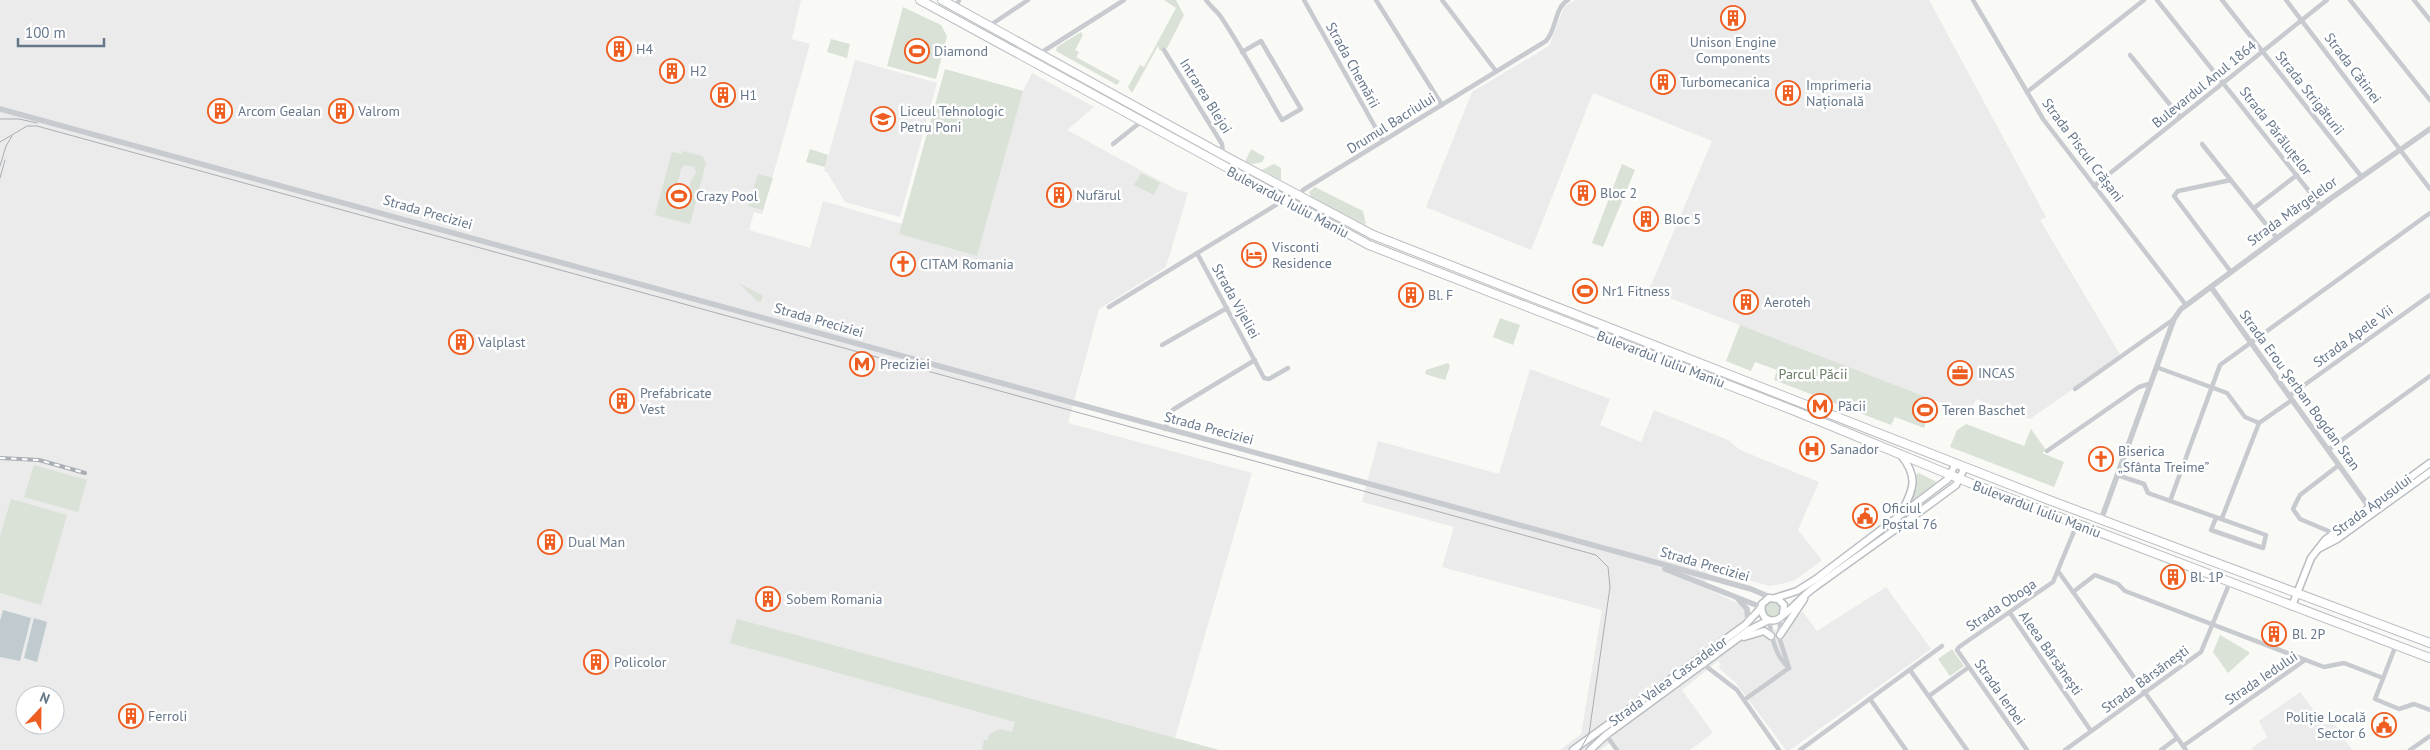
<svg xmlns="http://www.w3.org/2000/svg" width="2430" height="750" viewBox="0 0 2430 750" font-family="'PT Sans',sans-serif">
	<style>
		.built { fill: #eaebea; fill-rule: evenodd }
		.green { fill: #dae1d7; fill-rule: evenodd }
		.water { fill: #c0cbd0 }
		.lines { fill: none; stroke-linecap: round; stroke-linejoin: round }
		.secondary-casing { stroke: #b9bec3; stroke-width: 9 }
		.primary-casing { stroke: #babec2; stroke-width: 10 }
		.minor { stroke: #c7cacf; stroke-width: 4.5 }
		.tertiary { stroke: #c7cacf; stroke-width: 5.5 }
		.secondary { stroke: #fff; stroke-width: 6 }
		.primary { stroke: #fff; stroke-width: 8 }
		.tram { stroke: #a9aeb5; stroke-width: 1 }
		.rail-casing { stroke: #a9aeb5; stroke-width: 4 }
		.rail { stroke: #fff; stroke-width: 2; stroke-dasharray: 5.5; stroke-linecap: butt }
		.labels { text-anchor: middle; stroke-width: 5; stroke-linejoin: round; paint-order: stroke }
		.poi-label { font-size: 14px; fill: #66778a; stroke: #fff; text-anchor: start }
		.street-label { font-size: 14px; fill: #66778a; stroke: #fff }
		.park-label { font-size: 14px; fill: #657a61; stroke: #fff }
	</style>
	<rect width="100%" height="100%" fill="#f9f9f6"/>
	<!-- built -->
	<g class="built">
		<path d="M0,0H801L792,39L810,44L762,214L754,212L749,230L810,248L823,201L902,224L900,234L977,256L1023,91L1032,73L1094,107L1067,130L1175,189L1188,193L1166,267L1099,309L1068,423L1252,473L1175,738L1219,750H0ZM25,695H55V725H25Z"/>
		<path d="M1575,0H1929L2046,217L2040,220L2121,356L2030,419L1976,399L1970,414L1649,290L1712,141L1593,93L1531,250L1426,207L1472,92L1549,46L1564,7Z"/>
		<path d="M855,60L937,83L900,217L845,202L827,172L824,171Z"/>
		<path d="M1530,369L1610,399L1600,425L1641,442L1654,410L1728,440L1740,450L1819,482L1798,530L1822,560L1795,580L1782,584L1769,586L1710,569L1704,587L1741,605L1764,637L1803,612L1817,631L1886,587L1931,649L1790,750H1786L1736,683L1718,667L1721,665L1718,661L1682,690L1713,733L1690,750H1620L1613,741L1600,750H1560L1581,734L1602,610L1442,567L1454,527L1362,502L1378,441L1499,474Z"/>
		<path d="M2300,692L2325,725L2332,720L2352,750H2253L2252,748L2267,737L2259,721Z"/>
	</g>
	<!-- green -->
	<g class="green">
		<path d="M1164,0H1176L1184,15L1167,48L1160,51L1158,46L1132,93L1128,87L1140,65L1144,67L1176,8Z"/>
		<path d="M903,7L941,25L947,36L936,79L887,66Z"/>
		<path d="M1081,32L1083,35L1075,50L1079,52L1076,57L1120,81L1117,85L1056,51L1057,47Z"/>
		<path d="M831,39L850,44L847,58L827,52Z"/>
		<path d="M945,69L1023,91L977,256L899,234Z"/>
		<path d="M810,149L828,155L825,167L806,162Z"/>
		<path d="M1251,149L1265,157L1262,162L1253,164L1245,162Z"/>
		<path d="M682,151L702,156L706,163L690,224L655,215L672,152L681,154ZM684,165L694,167L696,173L691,181L684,209L671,208L681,169Z"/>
		<path d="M1274,164L1281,168V180L1262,170Z"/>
		<path d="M1622,164L1635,170L1603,247L1592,243Z"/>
		<path d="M1141,173L1160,183L1154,195L1134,185Z"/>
		<path d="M758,174L773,178L763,210L748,206Z"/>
		<path d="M1315,187L1363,211L1366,225L1311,197L1309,192Z"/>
		<path d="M739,283L763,296L761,302L757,301Z"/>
		<path d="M1500,318L1520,325L1513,345L1493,337Z"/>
		<path d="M1740,325L1934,400L1924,428L1895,417L1891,425L1774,380L1777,370L1755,362L1751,371L1726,361Z"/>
		<path d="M1448,363L1450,366L1445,380L1425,374L1426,370Z"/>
		<path d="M1966,424L2024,446L2031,429L2046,450L2042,453L2064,462L2054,487L1950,447L1957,430Z"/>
		<path d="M34,465L87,480L78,512L24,497Z"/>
		<path d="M1919,473L1937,482L1912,501L1917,488L1916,475Z"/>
		<path d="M11,499L67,515L41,605L0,593V537Z"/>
		<circle cx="1773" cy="609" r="8"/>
		<path d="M737,619L1175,738L1219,750H982L984,740H987L989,735L999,729L1012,732L1015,722L730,643Z"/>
		<path d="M2220,635L2249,652V654L2228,673L2213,652Z"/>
		<path d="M1952,649L1964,666L1950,676L1938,659Z"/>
	</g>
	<!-- water -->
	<g class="water">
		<path d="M678,186L684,188L679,205L674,204Z"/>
		<path d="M3,610L31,618L20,661L0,657V621Z"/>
		<path d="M34,618L47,622L37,662L24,658Z"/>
	</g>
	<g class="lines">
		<defs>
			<g id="secondary">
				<path d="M1900,454C1919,477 1914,489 1901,513"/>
				<path d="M2318,549L2337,539L2430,472"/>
				<path d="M1775,598L1797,591L1816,579L1948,479L1956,463"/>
				<path d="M2292,606L2311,558L2325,540L2430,463"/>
				<path d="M1783,614L1784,605L1778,599L1769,598L1762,604C1760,613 1765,623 1776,620C1783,618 1803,596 1811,590C1859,555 1908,521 1956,485L1965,467"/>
				<path d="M1780,635L1804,599"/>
				<path d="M1744,637L1764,631L1771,636"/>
				<path d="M1573,750L1745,625L1761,608"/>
				<path d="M1590,750L1606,735L1749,630L1769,620"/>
			</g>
			<g id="primary">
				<path d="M920,0L1369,245L1795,411L1970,483L2430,658"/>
				<path d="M942,0L1223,155L1373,235L2049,500L2430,643"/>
			</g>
		</defs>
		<!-- secondary casing -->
		<use href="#secondary" class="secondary-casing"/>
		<!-- primary casing -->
		<use href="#primary" class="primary-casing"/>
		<!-- minor -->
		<g class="minor">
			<path d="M1206,0C1211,7 1217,11 1221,17C1243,50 1262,86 1282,120L1301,109L1261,41L1242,52"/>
			<path d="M1304,0L1383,141"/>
			<path d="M1376,0L1442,105"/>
			<path d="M1442,0L1496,71"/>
			<path d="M1973,0L2043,119L2186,305"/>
			<path d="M2157,0L2320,205"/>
			<path d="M2222,0L2361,176"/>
			<path d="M2286,0L2430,189"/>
			<path d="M2350,0L2430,100"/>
			<path d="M2414,0L2430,20"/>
			<path d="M956,8L959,0"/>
			<path d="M989,26L1028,0"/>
			<path d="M1164,50L1222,144L1223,155"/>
			<path d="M1039,54L1124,0"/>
			<path d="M2130,55L2180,117"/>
			<path d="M2027,92L2144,0"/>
			<path d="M1113,144L1142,121"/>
			<path d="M2202,144L2277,238"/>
			<path d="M2094,186L2327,0"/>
			<path d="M1299,197L1303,190L1546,41C1557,29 1554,8 1568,0"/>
			<path d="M2254,208L2297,175"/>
			<path d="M1197,253L1264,378L1269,379L1288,368"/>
			<path d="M2231,272L2174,196L2178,191L2231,180"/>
			<path d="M1109,307L1284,200"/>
			<path d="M1162,345L1227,308"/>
			<path d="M2156,367L2227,393L2245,417L2259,423"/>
			<path d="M2075,389L2174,319"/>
			<path d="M2289,396L2430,295"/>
			<path d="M1165,429L1170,413L1174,409L1255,360"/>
			<path d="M2328,450L2430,376"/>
			<path d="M2047,451L2139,387L2149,384"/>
			<path d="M2117,475L2144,484L2148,493L2266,535L2263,548L2211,530L2216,518"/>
			<path d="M2170,501L2220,365L2430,213"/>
			<path d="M2222,518L2259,423L2292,400"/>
			<path d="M2333,533L2300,519L2293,509L2300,495L2339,465"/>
			<path d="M2058,571L2186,750"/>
			<path d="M2073,592L2095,575L2118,584L2125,591L2324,667L2344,663L2383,678"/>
			<path d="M2010,613L2091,731"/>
			<path d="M1780,618V640L1789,668"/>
			<path d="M1769,620C1772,638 1775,656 1789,668"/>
			<path d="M2396,645L2375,699L2399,709L2414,704L2430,710"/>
			<path d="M1703,664L1737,690L1779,750"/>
			<path d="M1910,670L1967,750"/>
			<path d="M1929,696L1969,667"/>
			<path d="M1870,699L1906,750"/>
			<path d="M1744,700L1789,668"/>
			<path d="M1606,735L1617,750"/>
			<path d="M2183,746L2305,660"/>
			<path d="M1800,750L1942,646"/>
			<path d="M2027,750L1957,650L1959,647L2053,582L2077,524"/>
			<path d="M2065,750L2201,652L2230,582"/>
			<path d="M2161,750L2177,738"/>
			<path d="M2410,750L2430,736"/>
		</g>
		<!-- tertiary -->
		<g class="tertiary">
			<path d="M0,109L1640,558L1751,589L1772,598"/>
			<path d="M2211,287L2369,507"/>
			<path d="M2101,520L2174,319L2181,309L2330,199L2430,129"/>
			<path d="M1665,569L1761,607"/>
			<path d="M1738,599L1747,609L1748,622"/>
		</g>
		<!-- secondary -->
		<use href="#secondary" class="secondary"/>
		<!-- primary -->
		<use href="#primary" class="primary"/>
		<!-- tram -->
		<g class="tram">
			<path d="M0,119H19L37,123"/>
			<path d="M0,142L27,126H37L1596,555L1608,567L1610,587L1589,734L1580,750"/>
			<path d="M0,166L6,146L12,136"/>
			<path d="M0,178L5,160"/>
		</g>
		<defs>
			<path id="rail" d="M0,458L39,460L85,473"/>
		</defs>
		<!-- rail casing -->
		<use href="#rail" class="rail-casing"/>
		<!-- rail -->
		<use href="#rail" class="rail"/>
	</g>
	<!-- icons -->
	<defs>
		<symbol id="building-ring" viewBox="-11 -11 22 22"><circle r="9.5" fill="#fff" stroke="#ef5e21" stroke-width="1.5"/><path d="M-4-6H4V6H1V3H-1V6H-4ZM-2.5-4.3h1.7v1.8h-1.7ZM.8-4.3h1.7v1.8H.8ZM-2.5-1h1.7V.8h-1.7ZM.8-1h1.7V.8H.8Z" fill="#ef5e21"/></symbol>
		<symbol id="stadium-ring" viewBox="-11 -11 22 22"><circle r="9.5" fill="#fff" stroke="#ef5e21" stroke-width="1.5"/><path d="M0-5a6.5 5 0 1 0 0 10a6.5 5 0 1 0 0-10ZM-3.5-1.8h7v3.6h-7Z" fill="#ef5e21"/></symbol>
		<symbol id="school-ring" viewBox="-11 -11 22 22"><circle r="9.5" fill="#fff" stroke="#ef5e21" stroke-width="1.5"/><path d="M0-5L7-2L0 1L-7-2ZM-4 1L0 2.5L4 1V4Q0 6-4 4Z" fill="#ef5e21"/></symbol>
		<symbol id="hotel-ring" viewBox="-11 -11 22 22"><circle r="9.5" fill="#fff" stroke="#ef5e21" stroke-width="1.5"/><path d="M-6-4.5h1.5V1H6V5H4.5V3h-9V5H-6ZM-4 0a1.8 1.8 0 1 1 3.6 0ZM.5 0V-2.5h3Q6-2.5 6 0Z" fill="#ef5e21"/></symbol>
		<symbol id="church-ring" viewBox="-11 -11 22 22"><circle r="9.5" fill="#fff" stroke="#ef5e21" stroke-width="1.5"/><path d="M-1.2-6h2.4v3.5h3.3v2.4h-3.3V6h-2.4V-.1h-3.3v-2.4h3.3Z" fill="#ef5e21"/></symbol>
		<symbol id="metro-ring" viewBox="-11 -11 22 22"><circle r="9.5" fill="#fff" stroke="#ef5e21" stroke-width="1.5"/><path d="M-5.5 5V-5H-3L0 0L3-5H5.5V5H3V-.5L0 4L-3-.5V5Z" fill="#ef5e21"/></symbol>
		<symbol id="office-ring" viewBox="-11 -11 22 22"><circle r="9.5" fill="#fff" stroke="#ef5e21" stroke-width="1.5"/><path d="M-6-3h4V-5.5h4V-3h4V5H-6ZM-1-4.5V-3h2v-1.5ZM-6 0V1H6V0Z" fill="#ef5e21"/></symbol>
		<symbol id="hospital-ring" viewBox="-11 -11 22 22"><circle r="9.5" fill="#fff" stroke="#ef5e21" stroke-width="1.5"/><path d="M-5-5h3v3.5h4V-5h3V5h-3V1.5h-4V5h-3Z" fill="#ef5e21"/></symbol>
		<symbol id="civic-ring" viewBox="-11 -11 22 22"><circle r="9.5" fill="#fff" stroke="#ef5e21" stroke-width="1.5"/><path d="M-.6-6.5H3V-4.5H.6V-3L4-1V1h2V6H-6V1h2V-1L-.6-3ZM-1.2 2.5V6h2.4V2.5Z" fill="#ef5e21"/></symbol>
	</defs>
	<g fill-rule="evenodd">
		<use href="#building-ring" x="1719" y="4" width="28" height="28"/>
		<use href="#building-ring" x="605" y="35" width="28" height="28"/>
		<use href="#stadium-ring" x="903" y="37" width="28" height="28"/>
		<use href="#building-ring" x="658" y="57" width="28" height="28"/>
		<use href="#building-ring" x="1649" y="68" width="28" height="28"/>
		<use href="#building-ring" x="1774" y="79" width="28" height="28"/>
		<use href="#building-ring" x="709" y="81" width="28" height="28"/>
		<use href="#building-ring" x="206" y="97" width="28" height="28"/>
		<use href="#building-ring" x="327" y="97" width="28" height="28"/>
		<use href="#school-ring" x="869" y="105" width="28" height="28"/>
		<use href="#building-ring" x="1569" y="179" width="28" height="28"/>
		<use href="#building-ring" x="1045" y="181" width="28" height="28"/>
		<use href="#stadium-ring" x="665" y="182" width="28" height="28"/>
		<use href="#building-ring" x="1632" y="205" width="28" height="28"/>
		<use href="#hotel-ring" x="1240" y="241" width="28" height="28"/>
		<use href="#church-ring" x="889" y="250" width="28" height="28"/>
		<use href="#stadium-ring" x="1571" y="277" width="28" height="28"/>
		<use href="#building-ring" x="1397" y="281" width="28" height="28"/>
		<use href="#building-ring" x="1732" y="288" width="28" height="28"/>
		<use href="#building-ring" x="447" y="328" width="28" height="28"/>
		<use href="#metro-ring" x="848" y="350" width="28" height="28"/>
		<use href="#office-ring" x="1946" y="359" width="28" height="28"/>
		<use href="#building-ring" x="608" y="387" width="28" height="28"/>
		<use href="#metro-ring" x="1806" y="392" width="28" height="28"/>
		<use href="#stadium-ring" x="1911" y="396" width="28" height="28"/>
		<use href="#hospital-ring" x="1798" y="435" width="28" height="28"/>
		<use href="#church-ring" x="2087" y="445" width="28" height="28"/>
		<use href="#civic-ring" x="1851" y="502" width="28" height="28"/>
		<use href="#building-ring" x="536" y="528" width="28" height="28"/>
		<use href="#building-ring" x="2159" y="563" width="28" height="28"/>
		<use href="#building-ring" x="754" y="585" width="28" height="28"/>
		<use href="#building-ring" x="2260" y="620" width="28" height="28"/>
		<use href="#building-ring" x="582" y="648" width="28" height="28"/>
		<use href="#building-ring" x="117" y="702" width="28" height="28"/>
		<use href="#civic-ring" x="2370" y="711" width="28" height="28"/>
	</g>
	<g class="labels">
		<!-- poi labels -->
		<g class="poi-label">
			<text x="1733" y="47" text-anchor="middle">Unison Engine<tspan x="1733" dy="16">Components</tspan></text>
			<text x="636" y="54">H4</text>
			<text x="934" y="56">Diamond</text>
			<text x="690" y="76">H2</text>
			<text x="1680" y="87">Turbomecanica</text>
			<text x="1806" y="90">Imprimeria<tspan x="1806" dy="16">Națională</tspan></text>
			<text x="740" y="100">H1</text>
			<text x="238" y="116">Arcom Gealan</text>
			<text x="358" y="116">Valrom</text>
			<text x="900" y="116">Liceul Tehnologic<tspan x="900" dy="16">Petru Poni</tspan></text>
			<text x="1600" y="198">Bloc 2</text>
			<text x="1076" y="200">Nufărul</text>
			<text x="696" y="201">Crazy Pool</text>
			<text x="1664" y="224">Bloc 5</text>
			<text x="1272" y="252">Visconti<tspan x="1272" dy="16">Residence</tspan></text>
			<text x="920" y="269">CITAM Romania</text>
			<text x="1602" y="296">Nr1 Fitness</text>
			<text x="1428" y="300">Bl. F</text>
			<text x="1764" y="307">Aeroteh</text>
			<text x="478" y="347">Valplast</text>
			<text x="880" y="369">Preciziei</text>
			<text x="1978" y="378">INCAS</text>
			<text x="640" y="398">Prefabricate<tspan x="640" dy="16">Vest</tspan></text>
			<text x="1838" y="411">Păcii</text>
			<text x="1942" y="415">Teren Baschet</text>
			<text x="1830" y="454">Sanador</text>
			<text x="2118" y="456">Biserica<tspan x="2118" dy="16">„Sfânta Treime”</tspan></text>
			<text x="1882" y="513">Oficiul<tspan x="1882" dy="16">Poștal 76</tspan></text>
			<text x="568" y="547">Dual Man</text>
			<text x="2190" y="582">Bl. 1P</text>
			<text x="786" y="604">Sobem Romania</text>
			<text x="2292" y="639">Bl. 2P</text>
			<text x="614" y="667">Policolor</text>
			<text x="148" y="721">Ferroli</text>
			<text x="2366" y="722" text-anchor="end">Poliție Locală<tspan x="2366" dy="16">Sector 6</tspan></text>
		</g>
		<!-- street labels -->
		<g class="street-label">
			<text transform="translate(1353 65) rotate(61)" y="5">Strada Chemării</text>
			<text transform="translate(2353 68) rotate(53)" y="5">Strada Cătinei</text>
			<text transform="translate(2204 84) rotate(-39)" y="5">Bulevardul Anul 1864</text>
			<text transform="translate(2310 93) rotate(52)" y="5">Strada Strigăturii</text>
			<text transform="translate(1206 96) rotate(58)" y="5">Intrarea Blejoi</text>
			<text transform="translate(1391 123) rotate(-32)" y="5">Drumul Bacriului</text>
			<text transform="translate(2276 131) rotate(52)" y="5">Strada Părăluțelor</text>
			<text transform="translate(2083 150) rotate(53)" y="5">Strada Piscul Crășani</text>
			<text transform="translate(1288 202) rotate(28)" y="5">Bulevardul Iuliu Maniu</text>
			<text transform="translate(2292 211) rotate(-36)" y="5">Strada Mărgelelor</text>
			<text transform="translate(428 212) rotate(16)" y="5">Strada Preciziei</text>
			<text transform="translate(1236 301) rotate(61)" y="5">Strada Vijeliei</text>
			<text transform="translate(819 320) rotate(16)" y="5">Strada Preciziei</text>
			<text transform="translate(2353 336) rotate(-36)" y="5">Strada Apele Vii</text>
			<text transform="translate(1661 359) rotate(21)" y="5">Bulevardul Iuliu Maniu</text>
			<text transform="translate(2300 390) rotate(54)" y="5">Strada Erou Șerban Bogdan Stan</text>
			<text transform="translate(1209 428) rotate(15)" y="5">Strada Preciziei</text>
			<text transform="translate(2372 505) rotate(-36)" y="5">Strada Apusului</text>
			<text transform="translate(2037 509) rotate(21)" y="5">Bulevardul Iuliu Maniu</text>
			<text transform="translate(1705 564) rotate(16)" y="5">Strada Preciziei</text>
			<text transform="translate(2001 605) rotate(-34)" y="5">Strada Oboga</text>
			<text transform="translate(2051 653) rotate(55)" y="5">Aleea Bârsănești</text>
			<text transform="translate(2261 678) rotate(-34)" y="5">Strada Iedului</text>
			<text transform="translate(2145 679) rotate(-36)" y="5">Strada Bârsănești</text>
			<text transform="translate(1668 681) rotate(-36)" y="5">Strada Valea Cascadelor</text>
			<text transform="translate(2000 692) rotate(55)" y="5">Strada Ierbei</text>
		</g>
		<!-- park labels -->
		<g class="park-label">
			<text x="1813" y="379">Parcul Păcii</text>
		</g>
	</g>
	<!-- north arrow -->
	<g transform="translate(40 710) rotate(22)"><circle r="24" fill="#ffffff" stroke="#c2c9d0"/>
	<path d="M0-4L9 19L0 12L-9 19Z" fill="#ef5e21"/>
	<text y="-8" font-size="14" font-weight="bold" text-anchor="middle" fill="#66778a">N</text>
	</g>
	<!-- scale -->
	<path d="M18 38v8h86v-8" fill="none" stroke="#66778a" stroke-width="2.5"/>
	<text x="25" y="38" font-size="15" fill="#66778a" stroke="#ffffff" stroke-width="4" paint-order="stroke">100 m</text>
</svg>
